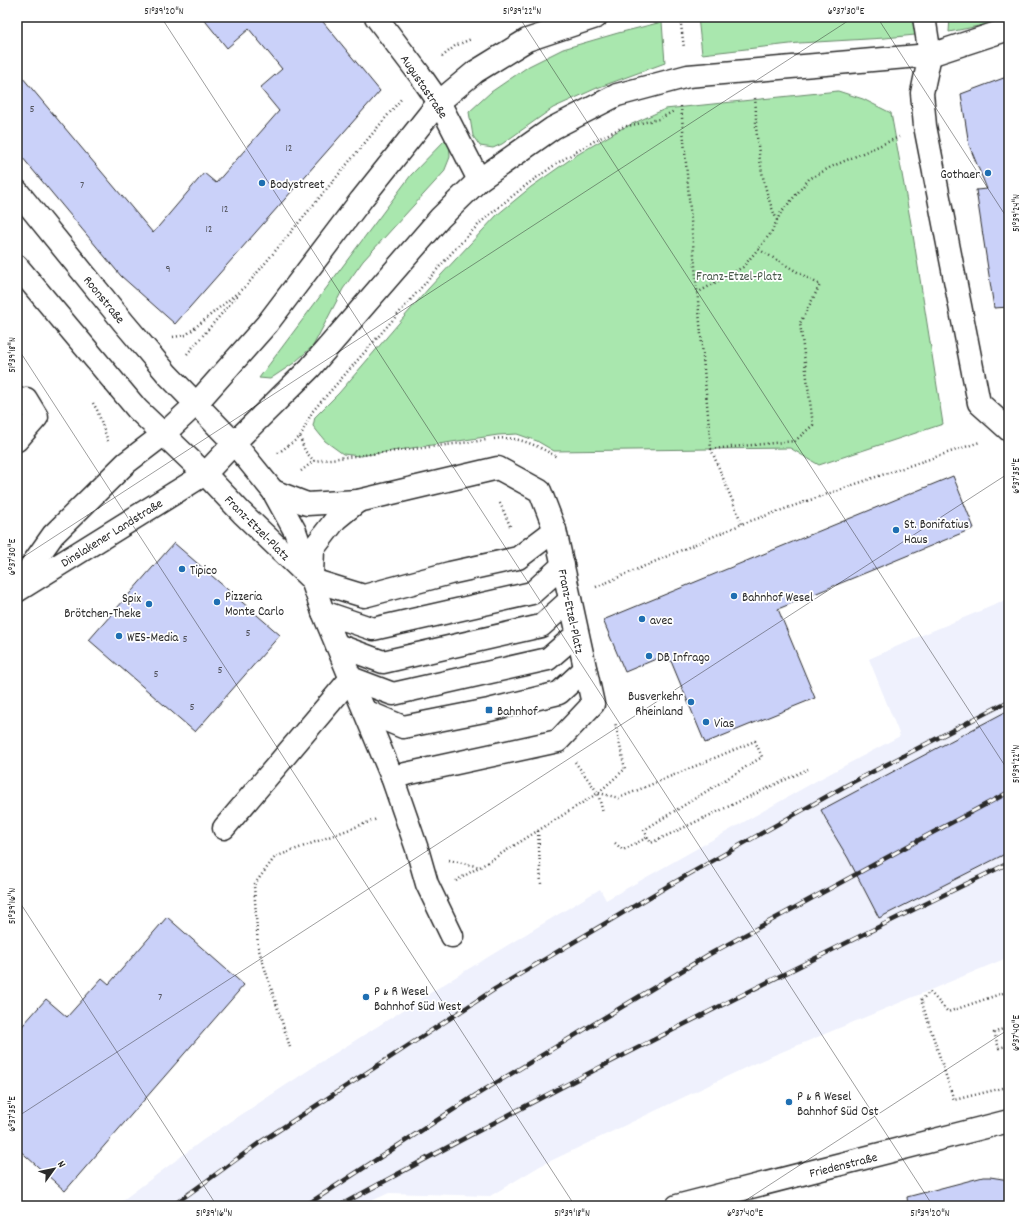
<svg xmlns="http://www.w3.org/2000/svg" width="1026" height="1223" viewBox="0 0 1026 1223" font-family="Dekko,sans-serif">
	<style>
		.built { fill: #eff1fd }
		.green { fill: #a9e7ae; stroke: #6a896c }
		.building { fill: #cad1f9; stroke: #2b2b2b }
		.lines { fill: none; stroke-linecap: round; stroke-linejoin: round }
		.minor-casing { stroke: #2b2b2b; stroke-width: 25 }
		.major-casing { stroke: #2b2b2b; stroke-width: 25 }
		.path { stroke: #2b2b2b; stroke-width: 2.5; stroke-dasharray: 1 3; stroke-linecap: butt }
		.minor { stroke: #fff; stroke-width: 22 }
		.major { stroke: #fff; stroke-width: 22 }
		.rail-casing { stroke: #2b2b2b; stroke-width: 4.5 }
		.rail { stroke: #fff; stroke-width: 3; stroke-dasharray: 9; stroke-linecap: butt }
		.ticks { fill: none; stroke: #2b2b2b; stroke-width: 1; stroke-opacity: 0.45 }
		.poi-dot { fill: #1f6fb2; stroke: #fff; stroke-width: 1.5 }
		.labels { text-anchor: middle; stroke-width: 3.5; stroke-linejoin: round; paint-order: stroke }
		.number-label { font-size: 11px; fill: #53545e }
		.street-label { font-size: 13px; fill: #2b2b2b; stroke: #fff }
		.poi-label { font-size: 13px; fill: #2b2b2b; stroke: #fff; text-anchor: start }
		.park-label { font-size: 13px; fill: #4a5a4c; stroke: #fff }
		.neatline { fill: none; stroke: #2b2b2b; stroke-width: 1.5 }
		.ticks-label { font-size: 10px; text-anchor: middle; fill: #2b2b2b }
	</style>
	<rect width="100%" height="100%" fill="#fff"/>
	<filter id="ink" filterUnits="userSpaceOnUse"><feTurbulence type="fractalNoise" baseFrequency=".025" numOctaves="2"/><feDisplacementMap in="SourceGraphic" scale="8" xChannelSelector="R" yChannelSelector="G"/><feConvolveMatrix kernelMatrix="1 2 1 2 8 2 1 2 1" color-interpolation-filters="sRGB"/></filter>
	<g filter="url(#ink)">
		<!-- built -->
		<path class="built" d="M1009,599V957L753,1064L540,1166L490,1196L389,1193L360,1206H115L203,1140L318,1064L465,971L600,889L606,900L816,781L900,736L869,659L920,636Z"/>
		<!-- green -->
		<g class="green">
			<path d="M698,17H921L922,28L915,35L885,38L799,43L702,54Z"/>
			<path d="M950,17H1009V20L949,32Z"/>
			<path d="M662,22L665,63L597,88L553,108L502,144L493,148L480,146L473,136L469,112L491,92L529,66L563,49L618,33Z"/>
			<path d="M838,91L863,99L891,113L913,235L943,424L819,465L790,448L554,451L537,441L517,434L498,435L359,456L343,454L325,441L313,426L315,417L339,393L428,289L497,215L531,187L575,156L621,129L665,109Z"/>
			<path d="M449,136L450,157L444,172L363,261L343,289L313,346L294,363L270,379L259,378L411,175Z"/>
		</g>
		<!-- building -->
		<g class="building">
			<path d="M202,17H319L380,91L175,324L121,276L17,151V71L153,233L204,173L216,183L279,111L260,88L282,69L249,29L227,48Z"/>
			<path d="M1009,76V307L994,308L976,190L987,189L969,145L961,94Z"/>
			<path d="M953,476L974,528L778,609L815,698L705,743L668,654L625,672L603,620Z"/>
			<path d="M174,543L280,635L195,732L89,640Z"/>
			<path d="M1009,710V852L879,918L848,858L827,823H828L821,810Z"/>
			<path d="M167,917L244,985L65,1191L17,1148V1032L46,999L67,1017L102,978L109,984Z"/>
			<path d="M983,1177H990L1009,1180V1206H908L907,1197Z"/>
		</g>
		<g class="lines">
			<defs>
				<g id="minor">
					<path d="M376,17L420,75L439,102L479,180"/>
					<path d="M930,55L922,93L925,126L979,403L1009,430"/>
					<path d="M17,440L37,417L26,399"/>
					<path d="M234,443L273,491L295,531L323,612L392,777L417,849L427,884L452,936"/>
					<path d="M205,474L242,513L312,580L364,596L450,573L518,558L555,530"/>
					<path d="M273,491L307,504L358,501L498,468L540,491L555,530L593,704L558,741L392,777"/>
					<path d="M312,575L313,549L336,519L358,501"/>
					<path d="M323,612L373,629L532,593L563,565"/>
					<path d="M337,645L383,662L541,626L570,600"/>
					<path d="M351,678L393,694L548,659L577,634"/>
					<path d="M365,711L403,727L489,710L559,693L585,669"/>
					<path d="M224,828L351,678"/>
					<path d="M677,1206L1009,1121"/>
				</g>
				<g id="major">
					<path d="M924,17L930,55"/>
					<path d="M17,191L124,323L168,375L234,443"/>
					<path d="M17,266L137,409L205,474"/>
					<path d="M17,586L53,535L126,463L164,434L196,404L267,324L361,200L439,102L475,72L527,40L596,17"/>
					<path d="M17,591L205,474L234,443L310,368L440,218L479,180L553,128L617,95L688,76L930,55L1009,29"/>
				</g>
			</defs>
			<!-- minor casing -->
			<use href="#minor" class="minor-casing"/>
			<!-- major casing -->
			<use href="#major" class="major-casing"/>
			<!-- path -->
			<g class="path">
				<path d="M680,17L684,48"/>
				<path d="M442,57L455,46L471,39"/>
				<path d="M755,98C756,107 756,116 756,126C759,158 763,190 777,220"/>
				<path d="M681,106L711,449L742,524"/>
				<path d="M247,285L402,98"/>
				<path d="M697,293L743,267L758,249"/>
				<path d="M173,337L186,335L247,285"/>
				<path d="M187,354L242,290"/>
				<path d="M93,403L97,410L108,441"/>
				<path d="M300,437L305,451L314,461"/>
				<path d="M494,439C517,435 538,446 557,457"/>
				<path d="M711,449L795,441L813,425L800,323L820,285L758,249L771,233L780,214L809,179L831,167L899,137"/>
				<path d="M278,453L300,437L312,412L456,248L481,222L505,202L529,183L559,162L596,140L623,127L659,119L674,111"/>
				<path d="M301,471L314,461L487,440"/>
				<path d="M500,503L511,528"/>
				<path d="M596,587L742,524L870,479L980,442"/>
				<path d="M575,762L598,793L603,813"/>
				<path d="M599,793L619,798L755,741L762,757L644,830L651,843L808,769"/>
				<path d="M538,831L541,884"/>
				<path d="M615,843L623,850L648,837"/>
				<path d="M449,860L480,867L598,793L625,769L615,722"/>
				<path d="M456,881L479,867"/>
				<path d="M1009,1026L994,1033L999,1048L1009,1045"/>
				<path d="M290,1047L258,947L254,885L275,857L377,819"/>
				<path d="M1009,1084L1007,1087L1009,1088"/>
				<path d="M1007,1087L954,1100L921,1000L930,992L948,1012L1009,991"/>
				<path d="M390,1206H392"/>
			</g>
			<!-- minor -->
			<use href="#minor" class="minor"/>
			<!-- major -->
			<use href="#major" class="major"/>
			<defs>
				<g id="rail">
					<path d="M172,1206L259,1143L495,989L668,886L847,785L1009,701"/>
					<path d="M305,1206L476,1095L708,955L917,841L1009,792"/>
					<path d="M339,1206C559,1085 783,973 1009,863"/>
				</g>
			</defs>
			<!-- rail casing -->
			<use href="#rail" class="rail-casing"/>
			<!-- rail -->
			<use href="#rail" class="rail"/>
		</g>
	</g>
	<!-- ticks -->
	<path class="ticks" d="M161,17L933,1206M519,17L1009,772M877,17L1009,221M17,347L575,1206M17,561L854,17M17,898L217,1206M17,1117L1009,473M737,1206L1009,1029"/>
	<!-- markers -->
	<g class="poi-dot">
		<circle cx="988" cy="173" r="4"/>
		<circle cx="262" cy="183" r="4"/>
		<circle cx="896" cy="530" r="4"/>
		<circle cx="182" cy="569" r="4"/>
		<circle cx="734" cy="596" r="4"/>
		<circle cx="217" cy="602" r="4"/>
		<circle cx="149" cy="604" r="4"/>
		<circle cx="642" cy="619" r="4"/>
		<circle cx="119" cy="636" r="4"/>
		<circle cx="649" cy="656" r="4"/>
		<circle cx="691" cy="702" r="4"/>
		<rect x="485" y="706" width="8" height="8" rx="2"/>
		<circle cx="706" cy="722" r="4"/>
		<circle cx="366" cy="997" r="4"/>
		<circle cx="789" cy="1102" r="4"/>
	</g>
	<g class="labels">
		<!-- number labels -->
		<g class="number-label">
			<text x="32" y="112">5</text>
			<text x="289" y="151">12</text>
			<text x="82" y="188">7</text>
			<text x="225" y="212">12</text>
			<text x="209" y="232">12</text>
			<text x="168" y="272">9</text>
			<text x="248" y="636">5</text>
			<text x="185" y="642">5</text>
			<text x="220" y="673">5</text>
			<text x="156" y="677">5</text>
			<text x="192" y="710">5</text>
			<text x="160" y="1000">7</text>
		</g>
		<!-- street labels -->
		<g class="street-label">
			<text transform="translate(425 86) rotate(56)" y="5">Augustastraße</text>
			<text transform="translate(105 299) rotate(51)" y="5">Roonstraße</text>
			<text transform="translate(258 527) rotate(45)" y="5">Franz-Etzel-Platz</text>
			<text transform="translate(111 532) rotate(-32)" y="5">Dinslakener Landstraße</text>
			<text transform="translate(572 611) rotate(78)" y="5">Franz-Etzel-Platz</text>
			<text transform="translate(843 1164) rotate(-14)" y="5">Friedenstraße</text>
		</g>
		<!-- poi labels -->
		<g class="poi-label">
			<text x="980" y="178" text-anchor="end">Gothaer</text>
			<text x="270" y="188">Bodystreet</text>
			<text x="904" y="528">St. Bonifatius<tspan x="904" dy="15">Haus</tspan></text>
			<text x="190" y="574">Tipico</text>
			<text x="225" y="600">Pizzeria<tspan x="225" dy="15">Monte Carlo</tspan></text>
			<text x="742" y="601">Bahnhof Wesel</text>
			<text x="141" y="602" text-anchor="end">Spix<tspan x="141" dy="15">Brötchen-Theke</tspan></text>
			<text x="650" y="624">avec</text>
			<text x="127" y="641">WES-Media</text>
			<text x="657" y="661">DB Infrago</text>
			<text x="683" y="700" text-anchor="end">Busverkehr<tspan x="683" dy="15">Rheinland</tspan></text>
			<text x="497" y="715">Bahnhof</text>
			<text x="714" y="727">Vias</text>
			<text x="374" y="995">P &amp; R Wesel<tspan x="374" dy="15">Bahnhof Süd West</tspan></text>
			<text x="797" y="1100">P &amp; R Wesel<tspan x="797" dy="15">Bahnhof Süd Ost</tspan></text>
		</g>
		<!-- park labels -->
		<g class="park-label">
			<text x="739" y="280">Franz-Etzel-Platz</text>
		</g>
	</g>
	<!-- margin -->
	<rect width="1026" height="1223" fill="none" stroke="#fff" stroke-width="44"/>
	<!-- north arrow -->
	<g transform="translate(54 1169) rotate(57)" stroke="#ffffff" stroke-width="3" paint-order="stroke">
	<path d="M0-3L7 15L0 10L-7 15Z" fill="#2b2b2b"/>
	<text y="-6" font-size="11" font-weight="bold" text-anchor="middle" fill="#2b2b2b">N</text>
	</g>
	<rect x="22" y="22" width="982" height="1179" class="neatline"/>
	<g class="ticks-label">
		<text x="164" y="14">51°39'20"N</text>
		<text x="522" y="14">51°39'22"N</text>
		<text x="846" y="14">6°37'30"E</text>
		<text transform="translate(1015 213) rotate(-90)" y="4">51°39'24"N</text>
		<text transform="translate(11 355) rotate(-90)" y="4">51°39'18"N</text>
		<text transform="translate(1015 476) rotate(-90)" y="4">6°37'35"E</text>
		<text transform="translate(11 557) rotate(-90)" y="4">6°37'30"E</text>
		<text transform="translate(1015 764) rotate(-90)" y="4">51°39'22"N</text>
		<text transform="translate(11 906) rotate(-90)" y="4">51°39'16"N</text>
		<text transform="translate(1015 1033) rotate(-90)" y="4">6°37'40"E</text>
		<text transform="translate(11 1114) rotate(-90)" y="4">6°37'35"E</text>
		<text x="214" y="1216">51°39'16"N</text>
		<text x="572" y="1216">51°39'18"N</text>
		<text x="745" y="1216">6°37'40"E</text>
		<text x="930" y="1216">51°39'20"N</text>
	</g>
</svg>
